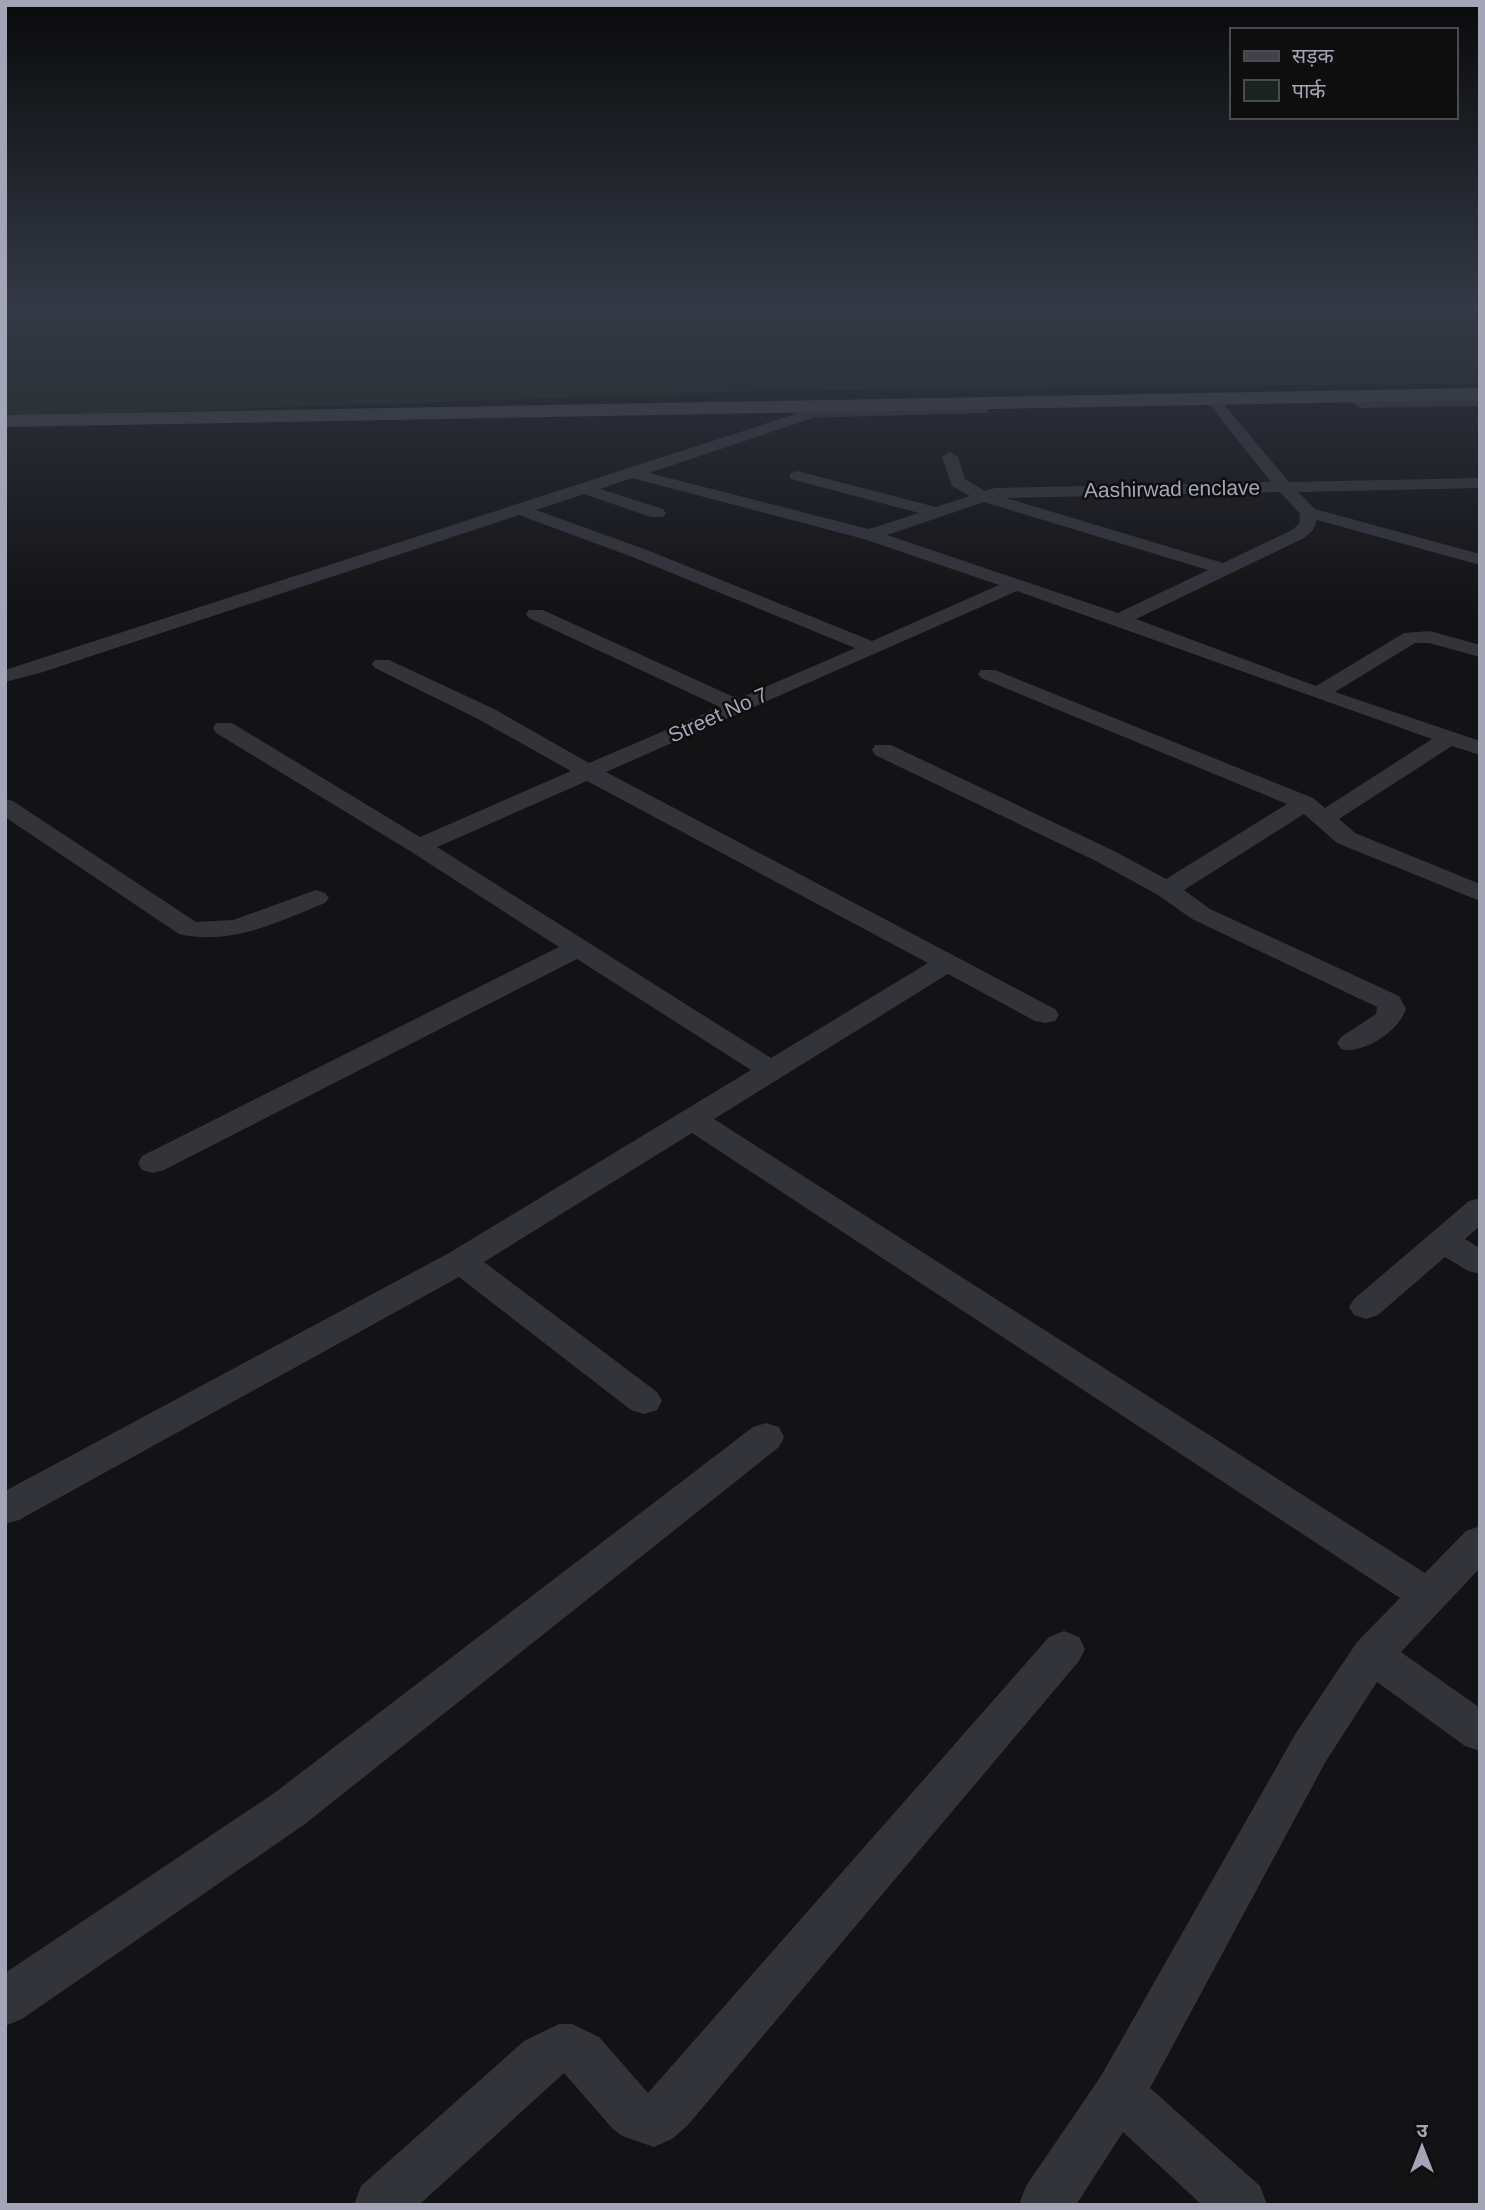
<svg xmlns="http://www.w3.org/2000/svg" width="1485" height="2210" viewBox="0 0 1485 2210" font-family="Arial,'Noto Sans Devanagari',sans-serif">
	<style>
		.green { fill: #1a231d }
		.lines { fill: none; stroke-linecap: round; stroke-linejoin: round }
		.minor { fill: #33333a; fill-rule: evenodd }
		.tertiary { fill: #33333a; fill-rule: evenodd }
		.secondary { fill: #41414a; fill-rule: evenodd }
		.labels { text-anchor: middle; stroke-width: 5; stroke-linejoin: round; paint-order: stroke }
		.far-street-label { font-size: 21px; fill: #a3a5b6; stroke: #0e0e0f }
	</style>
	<rect width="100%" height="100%" fill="#131214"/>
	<!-- green -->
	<path class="green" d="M5,305H1480V383L759,391L5,417Z"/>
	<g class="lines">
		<!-- minor -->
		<g class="minor">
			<path d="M1216,400L1221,401L1289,482L1480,478V488L1298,492L1315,509L1480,554V565L1317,520L1313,530L1304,538L1136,619L1316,686L1404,633L1430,631L1480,645V657L1429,643H1415L1335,692L1480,741V755L1452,746L1339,819L1355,833L1480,884V901L1337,843L1304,814L1184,890L1210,909L1399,996L1406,1009C1399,1031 1363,1055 1341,1049L1337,1043L1341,1037L1376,1014L1377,1007L1192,919L1158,895L1096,861L875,755L872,750L875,745H891L1114,851L1166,879L1287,804L981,678L978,674L981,670H995L1313,798L1325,808L1432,739L1017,591L606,772L1055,1009L1059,1015L1055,1021L1045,1023L1035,1021L948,974L714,1119L1425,1573L1466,1531L1480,1526V1568L1401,1652L1480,1708V1751L1465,1746L1377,1682L1326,1761L1150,2088L1260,2186L1267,2205H1202L1123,2132L1076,2205H1019L1026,2186L1101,2076L1296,1733L1357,1642L1400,1598L692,1133L484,1262L657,1392L662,1401L657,1410L644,1414L631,1410L459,1277L19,1520L5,1524V1491L449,1253L751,1070L577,959L164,1170L153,1173L142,1170L138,1163L142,1156L559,947L410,851L216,733L213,728L216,723H232L420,837L571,771L478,719L375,668L372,664L375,660H389L494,709L589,763L720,707L529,618L526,614L529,610H543L738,699L855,648L635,558L519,515L43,672L5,682V670L817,407L825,412L822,415L649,473L869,529L919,513L791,479L789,476L791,473L797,471L936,507L970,496L952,486L942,457L950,452L958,457L965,479L985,491L995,488L1271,482L1209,404ZM632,478L864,539L999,585L872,641L647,550L536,510L584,494L651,517H663L666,513L663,509L600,489ZM1280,492L1300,514L1299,524L1292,530L1223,563L1006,498ZM984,502L1208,570L1118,613L887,535ZM587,781L928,963L771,1058L437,847Z"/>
			<path d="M5,799L13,801L196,922L233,920L316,890L325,893L329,898L325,903C278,922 231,946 179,934L5,817Z"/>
			<path d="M1480,1198V1226L1465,1239L1480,1248V1274L1468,1271L1445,1257L1378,1315L1366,1319L1354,1315L1349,1307L1354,1299L1469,1201Z"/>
			<path d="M766,1423L779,1427L784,1437L779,1447L305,1824L22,2019L5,2026V1973L273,1794L753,1427Z"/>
			<path d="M1064,1631L1079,1637L1085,1649L1079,1661L687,2126L672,2139L654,2147L622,2136L612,2128L564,2073L419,2205H354L361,2186L524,2041L559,2024H572L599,2037L648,2093L1049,1637Z"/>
		</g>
		<!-- tertiary -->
		<g class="tertiary">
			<path d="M1480,394V406L1360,408L1351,402L1360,396Z"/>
			<path d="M980,403L987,405L989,409L987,413L800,418L791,412L800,406Z"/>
		</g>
		<!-- secondary -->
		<path class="secondary" d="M1480,388V400L5,427V415Z"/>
	</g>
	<!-- sky -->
	<linearGradient id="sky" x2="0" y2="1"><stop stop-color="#0a0a0b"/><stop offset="0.5" stop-color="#333945"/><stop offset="1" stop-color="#333945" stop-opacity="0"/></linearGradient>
	<rect width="1485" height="614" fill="url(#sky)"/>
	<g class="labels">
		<!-- far-street labels -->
		<g class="far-street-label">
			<text transform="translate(1172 489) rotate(-1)" y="7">Aashirwad enclave</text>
			<text transform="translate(718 715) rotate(-24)" y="7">Street No 7</text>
		</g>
	</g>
	<!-- border -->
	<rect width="1485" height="2210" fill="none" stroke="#a3a5b6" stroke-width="14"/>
	<!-- legend -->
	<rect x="1230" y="28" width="228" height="91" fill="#0e0e0f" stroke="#4a4a52" stroke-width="2"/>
	<rect x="1244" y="51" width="35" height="10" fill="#41414a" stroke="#4a4a52" stroke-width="2"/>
	<text x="1292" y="63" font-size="21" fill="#a3a5b6">सड़क</text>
	<rect x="1244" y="80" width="35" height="21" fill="#1a231d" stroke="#4a4a52" stroke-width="2"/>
	<text x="1292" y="98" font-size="21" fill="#a3a5b6">पार्क</text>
	<!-- north arrow -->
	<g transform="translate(1422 2147)" stroke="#0e0e0f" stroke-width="5" paint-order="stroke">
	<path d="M0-5L12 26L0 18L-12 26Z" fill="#a3a5b6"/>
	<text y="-10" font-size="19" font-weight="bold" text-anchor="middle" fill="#a3a5b6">उ</text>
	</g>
</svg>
